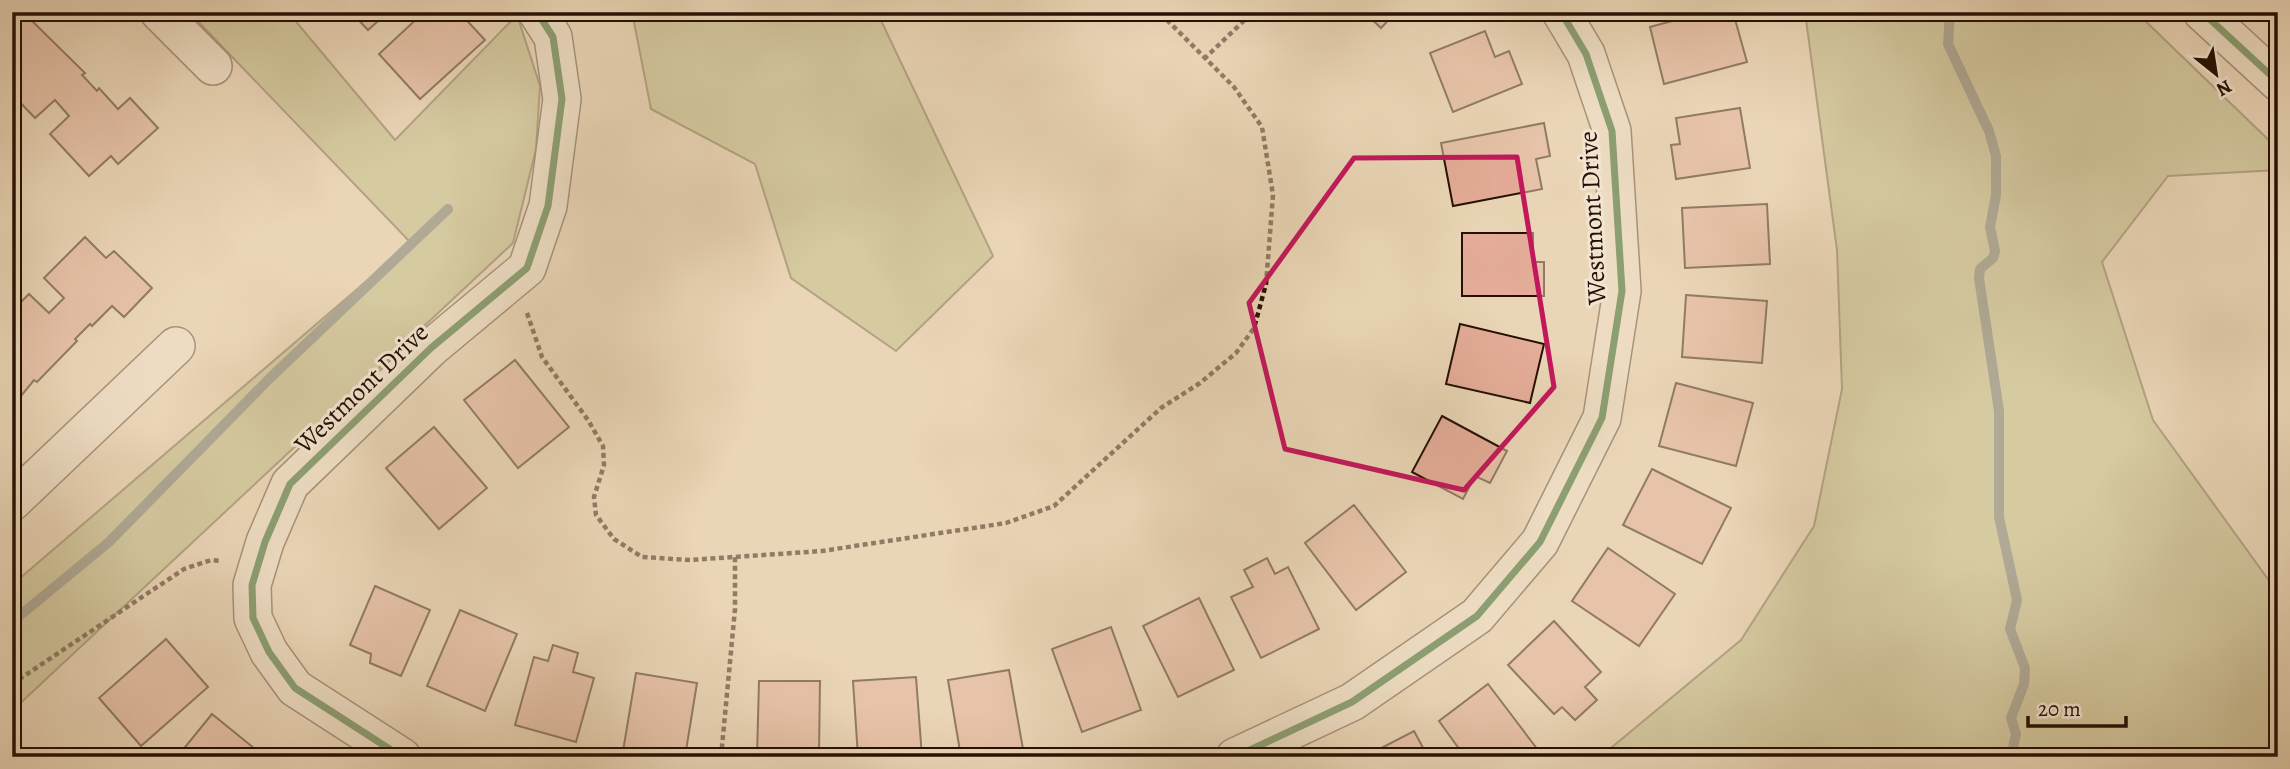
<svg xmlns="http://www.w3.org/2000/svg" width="2290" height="769" viewBox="0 0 2290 769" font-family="Alegreya,serif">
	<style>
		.green { fill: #bfbc88; stroke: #726646; stroke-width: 2 }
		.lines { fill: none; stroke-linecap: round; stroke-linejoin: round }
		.stream { stroke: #6c746e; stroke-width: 10 }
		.building { fill: #e5ad99; stroke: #260f03; stroke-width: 2 }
		.minor-casing { stroke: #574130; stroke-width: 40 }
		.path { stroke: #260f03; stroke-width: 4.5; stroke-dasharray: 5 3.5; stroke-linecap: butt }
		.minor { stroke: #f1e4d0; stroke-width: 37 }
		.cycleway-casing { stroke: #f1e4d0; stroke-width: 11 }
		.cycleway { stroke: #1b5e20; stroke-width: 7 }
		.marked { fill: none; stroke: #c2185b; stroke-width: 5; stroke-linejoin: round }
		.labels { text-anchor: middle; stroke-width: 6; stroke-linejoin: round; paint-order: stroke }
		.street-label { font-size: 26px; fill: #260f03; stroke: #f1e4d0 }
	</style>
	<rect width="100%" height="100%" fill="#ead6b6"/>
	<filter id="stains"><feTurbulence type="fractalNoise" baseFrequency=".00286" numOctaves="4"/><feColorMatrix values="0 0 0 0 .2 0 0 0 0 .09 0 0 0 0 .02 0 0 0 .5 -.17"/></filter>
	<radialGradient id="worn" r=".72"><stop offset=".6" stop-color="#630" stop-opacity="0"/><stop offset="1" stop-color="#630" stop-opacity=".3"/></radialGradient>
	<!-- green -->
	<g class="green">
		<path d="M189,12H288L395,140L517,15L540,86L536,149L513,243L12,711V585L411,243Z"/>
		<path d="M632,12H877L993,256L896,351L791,278L755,164L651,109Z"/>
		<path d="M1805,12H2136L2278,149V170L2168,176L2102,262L2153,420L2278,593V757H1600L1741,640L1814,526L1842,389L1837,250Z"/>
	</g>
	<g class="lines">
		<!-- stream -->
		<g class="stream">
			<path d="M1950,12L1948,44L1989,131L1996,156V195L1990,227L1995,251L1993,258L1980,269L1979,278L1999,411V517L2017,600L2010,629L2025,668L2024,684L2011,718L2016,734L2011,757"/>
			<path d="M12,622L109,542L270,378L448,209"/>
		</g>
	</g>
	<!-- building -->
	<g class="building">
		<path d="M12,12H29L28,17L85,73L82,75L97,91L99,88L118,109L130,98L158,128L118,164L111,156L89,176L50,134L69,116L55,100L35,118L12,94V61L16,58L12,54Z"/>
		<path d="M351,12H388L368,30Z"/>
		<path d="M424,12H459L485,40L420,99L379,54Z"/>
		<path d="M1364,12H1396L1381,28Z"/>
		<path d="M1705,12H1733L1747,62L1664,84L1650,27Z"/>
		<path d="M1485,31L1495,57L1509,51L1522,84L1453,112L1430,53Z"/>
		<path d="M1740,108L1750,168L1676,179L1671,145L1680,144L1676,118Z"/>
		<path d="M1544,123L1550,156L1536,159L1542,189L1453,206L1441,143Z"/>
		<path d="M1767,204L1770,264L1685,268L1682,208Z"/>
		<path d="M1462,233H1533V262H1544V296H1462Z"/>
		<path d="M85,237L106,258L114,251L152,288L124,317L112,306L92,326L90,324L75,339L77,341L37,382L34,380L12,407V311L29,294L49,313L64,298L44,278Z"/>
		<path d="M1686,295L1767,301L1762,363L1682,357Z"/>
		<path d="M1460,324L1544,344L1530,403L1446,384Z"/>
		<path d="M515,360L569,427L518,468L464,400Z"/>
		<path d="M1676,383L1753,403L1736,466L1659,446Z"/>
		<path d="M1442,416L1507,451L1490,483L1475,476L1463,499L1412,472Z"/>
		<path d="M434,427L487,488L439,529L386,468Z"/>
		<path d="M1652,469L1731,508L1702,564L1623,525Z"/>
		<path d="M1354,505L1406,572L1356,610L1305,543Z"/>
		<path d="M1608,548L1675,594L1639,646L1572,601Z"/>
		<path d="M1267,558L1275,574L1288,567L1319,629L1261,658L1231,597L1253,587L1244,570Z"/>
		<path d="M375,586L430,610L401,676L370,663L371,654L350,645Z"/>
		<path d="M1199,598L1234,670L1178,697L1143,626Z"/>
		<path d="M460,610L517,634L485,711L427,686Z"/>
		<path d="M1554,621L1601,672L1585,687L1597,700L1575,720L1562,707L1554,714L1508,665Z"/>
		<path d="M1111,627L1141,710L1082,732L1052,649Z"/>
		<path d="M166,639L208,687L141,746L99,698Z"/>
		<path d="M553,645L578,653L573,672L594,678L576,742L515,725L534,657L548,661Z"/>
		<path d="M1009,670L1023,749L982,757H961L948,680Z"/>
		<path d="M636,673L697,683L685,757L623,751Z"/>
		<path d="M916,677L922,757H858L853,681Z"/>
		<path d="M759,681H820L819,753H804L803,757H757Z"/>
		<path d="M1488,684L1541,754L1537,757H1465L1439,721Z"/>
		<path d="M212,714L260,753L256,757H177Z"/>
		<path d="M1414,731L1428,757H1364Z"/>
	</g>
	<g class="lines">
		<defs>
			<g id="minor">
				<path d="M159,12L213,66"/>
				<path d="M2202,12L2278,82"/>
				<path d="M12,502L176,346"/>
				<path d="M402,757L295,688L269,652L253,618L252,585L265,542L290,484L431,348L527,268L548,206L562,99L553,37L537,12"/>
				<path d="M1235,757L1352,702L1477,616L1540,542L1602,418L1622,291L1612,131L1586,54L1561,12"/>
			</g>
		</defs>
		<!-- minor casing -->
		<use href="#minor" class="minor-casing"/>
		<!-- path -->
		<g class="path">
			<path d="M1204,59L1253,12"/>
			<path d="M527,313L542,357L588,420L603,446L604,465L594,497L596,515L614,539L642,557L690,560L822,551L1006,523L1054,506L1161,408L1200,383L1236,353L1254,328L1266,284L1273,195L1262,127L1234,87L1159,12"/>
			<path d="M12,684L184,569L211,560L222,561"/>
			<path d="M721,757L735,609V557"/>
		</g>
		<!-- minor -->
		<use href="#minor" class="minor"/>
		<defs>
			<g id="cycleway">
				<path d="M2202,12L2278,82"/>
				<path d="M402,757L295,688L269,652L253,618L252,585L265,542L290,484L431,348L527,268L548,206L562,99L553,37L537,12"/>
				<path d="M1235,757L1352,702L1477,616L1540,542L1602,418L1622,291L1612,131L1586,54L1561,12"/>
			</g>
		</defs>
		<!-- cycleway casing -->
		<use href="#cycleway" class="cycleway-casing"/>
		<!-- cycleway -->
		<use href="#cycleway" class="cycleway"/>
	</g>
	<!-- marked area -->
	<path d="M0 0H2290V769H0ZM1517,157L1554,387L1464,490L1285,449L1249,303L1354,158Z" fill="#ead6b6" fill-opacity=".55" fill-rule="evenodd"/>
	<path class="marked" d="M1517,157L1554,387L1464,490L1285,449L1249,303L1354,158Z"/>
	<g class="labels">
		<!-- street labels -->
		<g class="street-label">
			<text transform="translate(1592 218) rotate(-93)" y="9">Westmont Drive</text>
			<text transform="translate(361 388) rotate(-44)" y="9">Westmont Drive</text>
		</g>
	</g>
	<!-- margin -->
	<rect width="2290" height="769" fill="none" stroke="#ead6b6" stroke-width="42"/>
	<rect x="14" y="14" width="2262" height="741" fill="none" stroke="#260f03" stroke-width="3.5"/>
	<rect x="21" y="21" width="2248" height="727" fill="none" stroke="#260f03" stroke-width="2"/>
	<!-- north arrow -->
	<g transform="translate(2216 74) rotate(150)" stroke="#f1e4d0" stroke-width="5" paint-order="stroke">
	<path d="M0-5L12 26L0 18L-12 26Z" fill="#260f03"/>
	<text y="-10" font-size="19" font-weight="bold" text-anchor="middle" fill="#260f03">N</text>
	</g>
	<!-- scale -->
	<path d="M2028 716v10h98v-10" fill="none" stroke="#260f03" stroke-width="3.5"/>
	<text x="2038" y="716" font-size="21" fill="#260f03" stroke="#f1e4d0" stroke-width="5" paint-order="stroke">20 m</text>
	<rect width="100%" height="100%" filter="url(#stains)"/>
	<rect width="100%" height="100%" fill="url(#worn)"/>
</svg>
